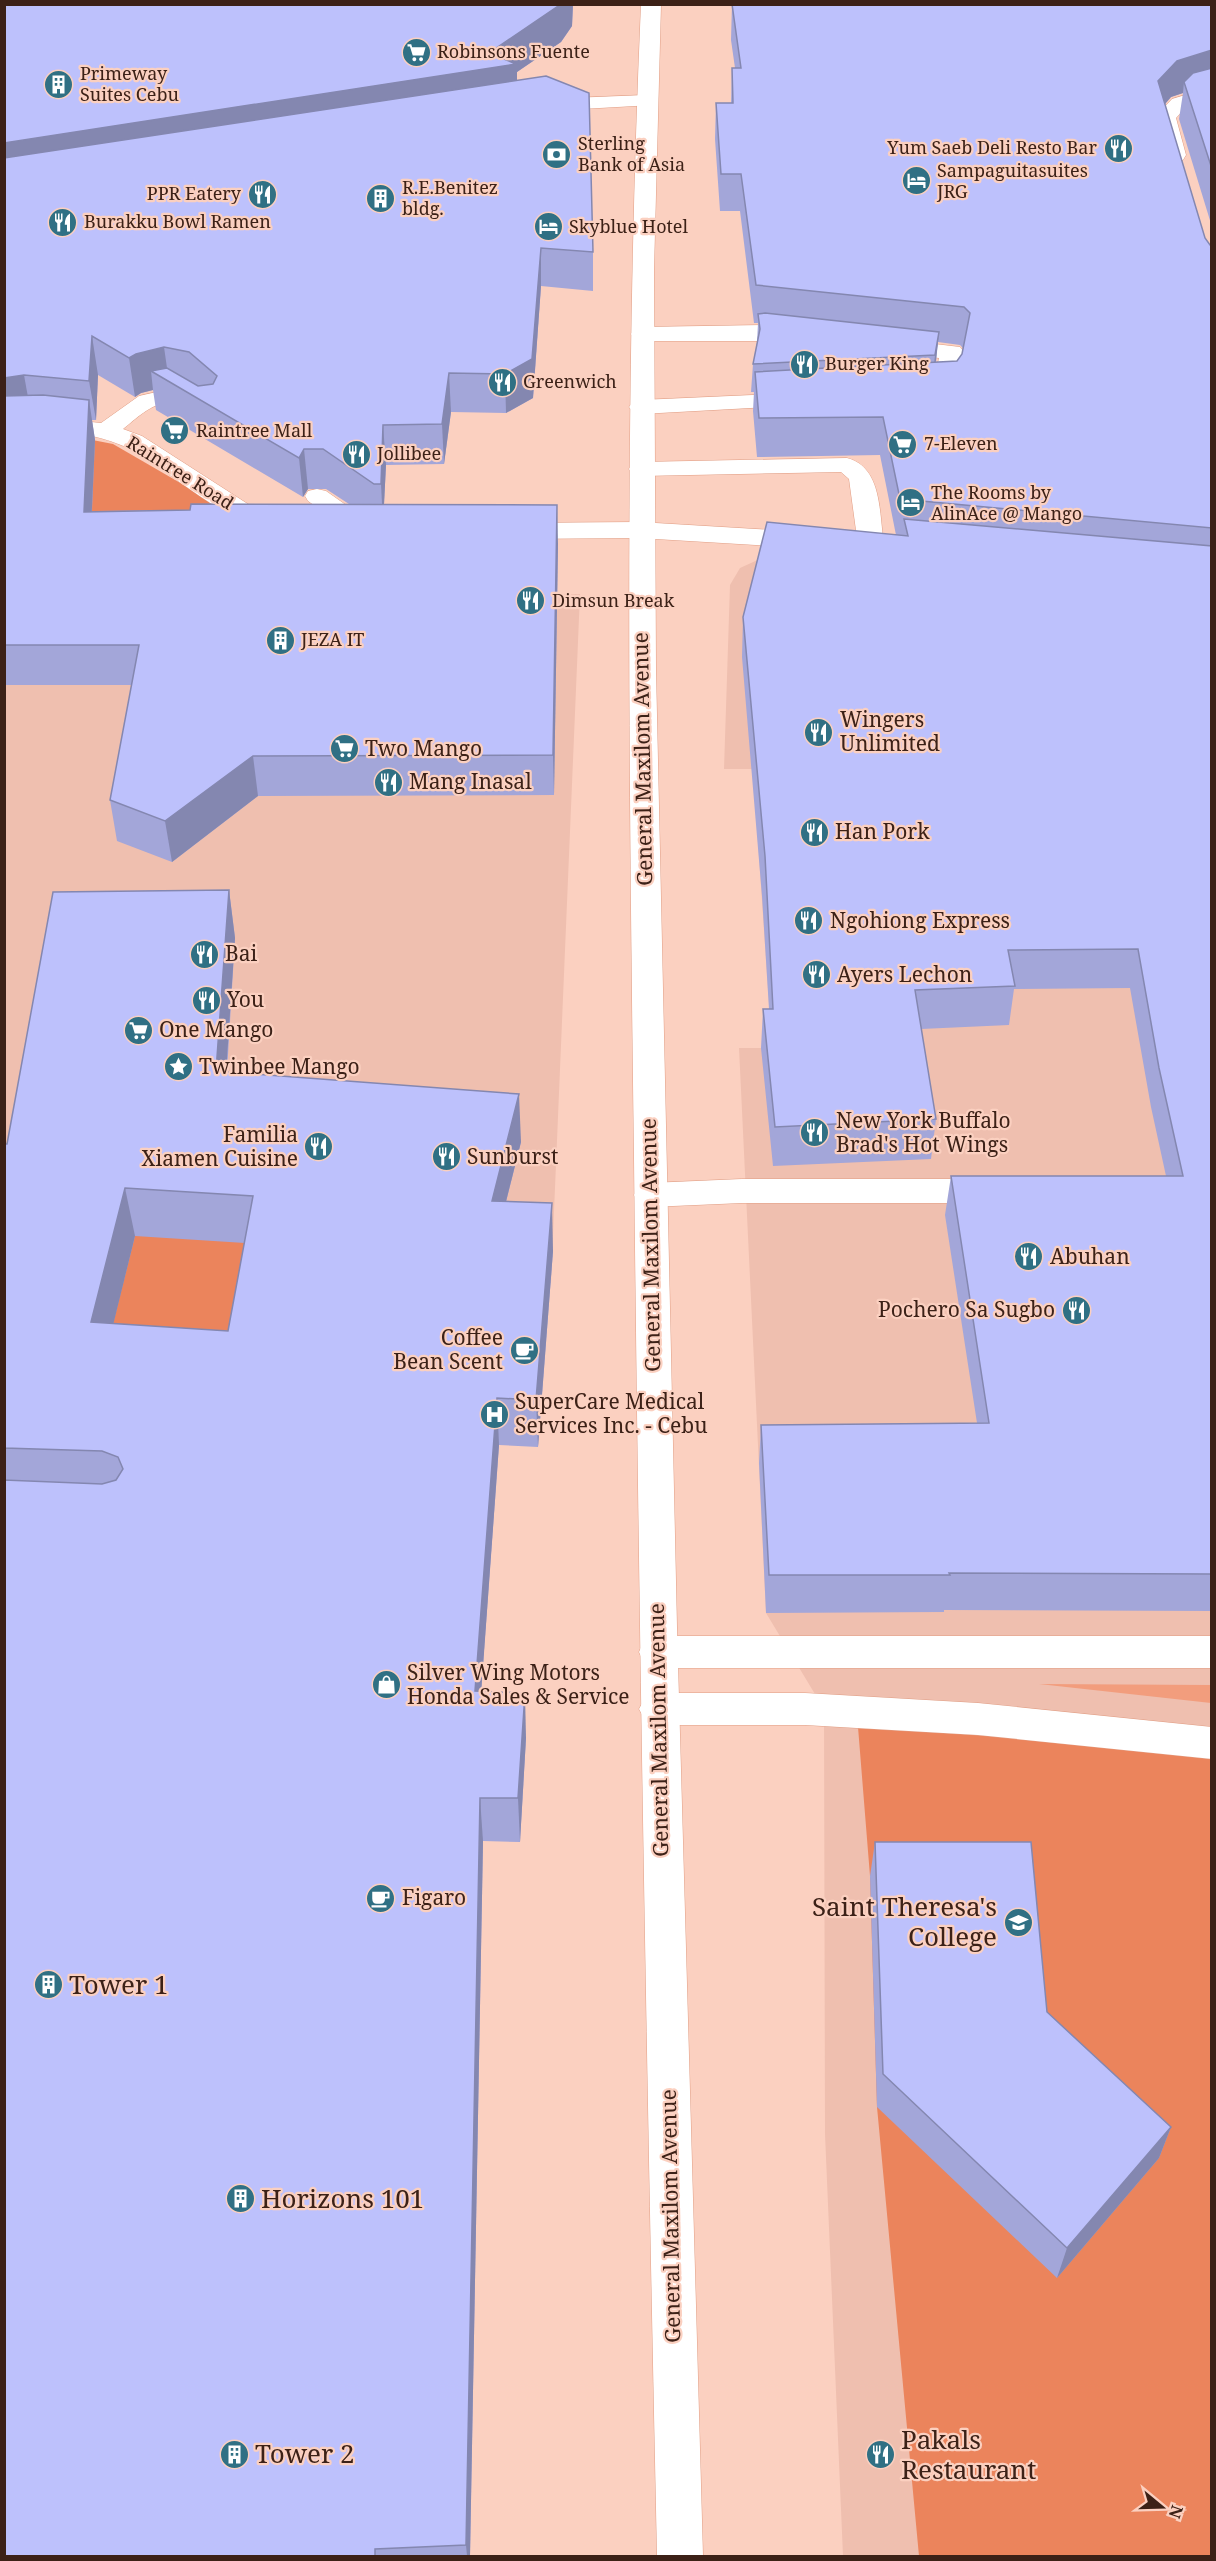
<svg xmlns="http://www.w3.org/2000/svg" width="1216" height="2561" viewBox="0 0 1216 2561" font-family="'Noto Serif',serif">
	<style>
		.built { fill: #efbfaf }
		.green { fill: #f29d7d }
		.forest { fill: #eb845c }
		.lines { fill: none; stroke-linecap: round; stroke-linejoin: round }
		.minor-casing { stroke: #e19d83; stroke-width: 1 }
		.major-casing { stroke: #e19d83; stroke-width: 1 }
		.minor { fill: #fff; fill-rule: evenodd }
		.major { fill: #fff; fill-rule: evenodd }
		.wall { fill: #a3a6d9; fill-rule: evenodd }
		.shaded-wall { fill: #8487b0 }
		.building { fill: #bdc1fc; stroke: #8487b0; stroke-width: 1.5; fill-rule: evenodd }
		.labels { text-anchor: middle; stroke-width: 4.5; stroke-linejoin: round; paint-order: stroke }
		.far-poi-label { font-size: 18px; fill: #3c2117; stroke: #fbd0c0; text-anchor: start }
		.far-street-label { font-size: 18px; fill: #3c2117; stroke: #fbd0c0 }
		.poi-label { font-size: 21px; fill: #3c2117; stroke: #fbd0c0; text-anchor: start }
		.street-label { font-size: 21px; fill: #3c2117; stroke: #fbd0c0 }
		.near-poi-label { font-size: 26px; fill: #3c2117; stroke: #fbd0c0; text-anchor: start }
	</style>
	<rect width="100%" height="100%" fill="#fbd0c0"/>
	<!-- built -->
	<g class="built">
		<path d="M762,558L1211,601V2556H843L825,2134L824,1709L766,1613L739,1048H772L753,769H724L730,585L740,568Z"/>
		<path d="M4,593L580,594L551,1283L380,1278L371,1252L96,1233L5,1187Z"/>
	</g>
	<!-- green -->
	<path class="green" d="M1039,1684L1211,1685V1703Z"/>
	<!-- forest -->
	<g class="forest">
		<path d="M72,436L113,444L284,543L188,593L4,444Z"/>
		<path d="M4,1187L372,1252L241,1353L5,1357Z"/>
		<path d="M858,1727L1192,1750L1211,1756V2556H919L877,2107L870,1876Z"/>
	</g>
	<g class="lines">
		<defs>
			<g id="minor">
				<path d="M1212,87V100L1186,107L1176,118L1186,155L1183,160H1167L1155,117L1172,99Z"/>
				<path d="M646,95L653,97L656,101L653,105L546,111L539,109L536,105L539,101L546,99Z"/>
				<path d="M764,325L811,331L815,336L811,341H643L635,339L631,334L635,329L643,327Z"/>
				<path d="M893,339L960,347L964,352L956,392L952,397L931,400L923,398L919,393L923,388L933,386L939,358L885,351L881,346L885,341Z"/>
				<path d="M170,389L190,394L206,406L202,411C190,414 186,410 175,405C157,397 136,419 123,429L142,436L265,515L280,519L284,524L280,529C241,539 161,461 121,445C85,430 43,429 4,433V419L31,416L101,423L139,396Z"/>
				<path d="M799,393L807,395L811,400L807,405L641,414L633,412L629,407L633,402L641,400Z"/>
				<path d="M847,458C883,467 879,515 884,545L880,550L871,553L862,550L858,545L849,479L841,472L641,476L632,474L629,469L632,464L641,462Z"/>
				<path d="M317,489L326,491L373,524L377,529L373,534L364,537L355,534L308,501L305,496L308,491Z"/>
				<path d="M639,522L806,532L815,535L819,540L815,545L806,548L639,538L513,539L504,536L500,531L504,526L513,523Z"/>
				<path d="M742,1179H994L1005,1183L1010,1191L1005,1199L994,1203H742L650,1207L639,1203L634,1195L639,1187L650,1183Z"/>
				<path d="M657,1636H1212V1668H657L644,1663L639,1652L644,1641Z"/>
				<path d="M658,1693H805L978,1703L1212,1727V1759L978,1735L805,1725H658L645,1720L639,1709L645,1698Z"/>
			</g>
			<path id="major" d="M641,4H661L654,270L656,670L677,1627L703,2556H657C647,2090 639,1624 634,1158C629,774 624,389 641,4Z"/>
		</defs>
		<!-- minor casing -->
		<use href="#minor" class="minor-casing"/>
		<!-- major casing -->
		<use href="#major" class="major-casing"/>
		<!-- minor -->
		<use href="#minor" class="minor"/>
		<!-- major -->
		<use href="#major" class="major"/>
	</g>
	<!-- wall -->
	<g class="wall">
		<path d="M4,4H573L572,26L561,42L517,72V80L593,252V291L541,286L533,398L506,413L451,412L444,464L386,465L384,504L558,544L554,795L258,796L172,862L117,841L110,800L132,685H4ZM98,375L135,397L141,393L153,390L156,410L303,497L308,489H326L349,504L190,510L92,511L95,440L92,420H96Z"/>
		<path d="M732,4H1212V227L1179,119L1183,93L1171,97L1165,104L1205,238L1210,245H1212V1611L944,1610V1612L766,1613L759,1463L761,1425L977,1423L945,1215L951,1176H1166L1151,1107L1130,988L1014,989L1009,1025L921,1029L936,1119L931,1159L773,1166L761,1048L763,1009H769L762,896L742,657L743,617L896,535L880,455L757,457L753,411L754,392H751L753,364L757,343L758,323H754L740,211H720L715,139L716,103H731L732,68H735L731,40ZM938,342L960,345L963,348L962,354L957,361L936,362Z"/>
		<path d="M229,890L235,938L227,1072L521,1142L506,1202L553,1251L538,1447L499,1445L481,1692L526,1738L520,1842L483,1841L470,2556H4V1144H7ZM135,1236L245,1243L228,1331L113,1324Z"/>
		<path d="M875,1842L1047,2012L1171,2127L1159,2158L1057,2278L877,2107L870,1876Z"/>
	</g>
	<!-- shaded-wall -->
	<g class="shaded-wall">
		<path d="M561,4H573L572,26L561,42L517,72V101L4,182V143L489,53Z"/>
		<path d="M1212,50L1211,85L1184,82L1183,93L1171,97L1153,118L1158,81L1177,61Z"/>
		<path d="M541,248V286L533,398L506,413L505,374Z"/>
		<path d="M939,332L936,360L932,383L935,355Z"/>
		<path d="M92,336L98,375L96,420L89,381Z"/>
		<path d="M164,347L169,382L151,371L153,390L141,393L135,397L129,358L136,354Z"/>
		<path d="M449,373L451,412L444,464L442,424Z"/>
		<path d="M24,375L31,414L4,418V378Z"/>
		<path d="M89,400L95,440L90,551L84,512Z"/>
		<path d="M383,425L386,465L383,524L381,484Z"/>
		<path d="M304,449L308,489L303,497L299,458Z"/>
		<path d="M557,505L558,544L554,795L553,755Z"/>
		<path d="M253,756L258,796L172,862L165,821Z"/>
		<path d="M229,890L235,938L223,1119L216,1071Z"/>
		<path d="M519,1094L521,1142L494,1249L492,1201Z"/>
		<path d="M125,1188L135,1236L102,1370L91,1322Z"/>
		<path d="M552,1203L553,1251L538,1447L536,1400Z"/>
		<path d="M497,1398L499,1445L478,1736L475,1691Z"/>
		<path d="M525,1693L526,1738L520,1842L518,1798Z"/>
		<path d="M480,1798L483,1841L470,2556H467L466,2545Z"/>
		<path d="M1171,2127L1159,2158L1057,2278L1067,2248Z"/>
	</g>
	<!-- building -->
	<g class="building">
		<path d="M4,4H561L489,53L516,64L4,143Z"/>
		<path d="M732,4H1212V50L1177,61L1158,81L1205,238L1210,245H1212V528L900,499L883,417L759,418L755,372L957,361L962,354L970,313L964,307L756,285L741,174H721L716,103H733L732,68H741Z"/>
		<path d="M1212,68V169L1184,82L1193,73Z"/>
		<path d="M546,76L589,93L593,252L541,248L532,359L505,374L449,373L442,424L383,425L381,484H374L323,449H304L299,458L151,371L167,368L198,386L213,384L217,376L189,352L164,347L136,354L129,358L92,336L89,381L24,375L4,378V158Z"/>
		<path d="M765,313L939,332L935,355L753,364L760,329L758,314Z"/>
		<path d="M43,395L89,400L84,512L190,510L191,504L557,505L553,755L253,756L165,821L110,800L139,645H4V396Z"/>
		<path d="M904,519L1212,546V1574L949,1573L950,1575H769L761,1425L989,1423L951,1176H1183L1159,1068L1138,949L1008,950L1015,986L915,990L936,1119L775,1127L763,1009H773L765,856L743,617L767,522L908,536Z"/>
		<path d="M229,890L216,1071L519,1094L492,1201L552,1203L536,1400L497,1398L475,1691L525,1693L518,1798H480L466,2545L375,2549V2556H4V1480L102,1484L116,1480L123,1469L118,1457L102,1451L4,1448V1144H7L53,892ZM125,1188L253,1196L228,1331L91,1322Z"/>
		<path d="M875,1842H1031L1047,2012L1171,2127L1067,2248L883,2074Z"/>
	</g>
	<!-- icons -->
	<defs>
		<symbol id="supermarket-disc" viewBox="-11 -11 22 22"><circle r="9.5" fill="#307084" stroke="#fbd0c0"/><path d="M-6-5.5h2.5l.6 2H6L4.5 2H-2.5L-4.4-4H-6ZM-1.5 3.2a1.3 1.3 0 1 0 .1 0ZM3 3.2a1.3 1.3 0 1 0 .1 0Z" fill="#fff"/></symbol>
		<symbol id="building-disc" viewBox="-11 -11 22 22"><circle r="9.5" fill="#307084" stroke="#fbd0c0"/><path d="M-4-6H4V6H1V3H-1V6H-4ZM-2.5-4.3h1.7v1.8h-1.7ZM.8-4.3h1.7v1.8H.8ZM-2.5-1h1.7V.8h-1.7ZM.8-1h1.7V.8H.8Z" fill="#fff"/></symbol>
		<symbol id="restaurant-disc" viewBox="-11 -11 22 22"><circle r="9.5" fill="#307084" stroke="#fbd0c0"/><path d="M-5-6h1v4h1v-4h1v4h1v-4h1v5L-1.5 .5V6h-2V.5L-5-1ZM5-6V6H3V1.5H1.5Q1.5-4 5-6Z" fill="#fff"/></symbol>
		<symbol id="bank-disc" viewBox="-11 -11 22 22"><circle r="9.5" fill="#307084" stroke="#fbd0c0"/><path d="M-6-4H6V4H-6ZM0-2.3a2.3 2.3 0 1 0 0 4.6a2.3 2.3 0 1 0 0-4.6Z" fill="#fff"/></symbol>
		<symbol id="hotel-disc" viewBox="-11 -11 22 22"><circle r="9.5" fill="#307084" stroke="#fbd0c0"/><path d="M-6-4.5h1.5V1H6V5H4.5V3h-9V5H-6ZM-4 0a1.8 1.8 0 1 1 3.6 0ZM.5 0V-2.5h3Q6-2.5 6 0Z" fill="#fff"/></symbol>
		<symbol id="sight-disc" viewBox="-11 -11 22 22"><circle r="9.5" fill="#307084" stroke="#fbd0c0"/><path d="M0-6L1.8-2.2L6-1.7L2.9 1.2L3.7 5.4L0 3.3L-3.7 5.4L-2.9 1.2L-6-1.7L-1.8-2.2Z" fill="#fff"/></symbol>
		<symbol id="cafe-disc" viewBox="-11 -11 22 22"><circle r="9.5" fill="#307084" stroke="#fbd0c0"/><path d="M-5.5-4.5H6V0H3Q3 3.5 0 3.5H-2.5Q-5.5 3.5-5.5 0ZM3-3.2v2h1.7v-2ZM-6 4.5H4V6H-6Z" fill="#fff"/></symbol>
		<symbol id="hospital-disc" viewBox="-11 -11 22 22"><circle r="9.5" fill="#307084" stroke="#fbd0c0"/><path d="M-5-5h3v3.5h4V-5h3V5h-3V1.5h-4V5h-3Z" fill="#fff"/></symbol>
		<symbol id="shop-disc" viewBox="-11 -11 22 22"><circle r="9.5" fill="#307084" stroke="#fbd0c0"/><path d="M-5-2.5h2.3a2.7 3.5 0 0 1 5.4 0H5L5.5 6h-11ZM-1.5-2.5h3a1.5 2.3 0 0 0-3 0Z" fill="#fff"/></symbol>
		<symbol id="university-disc" viewBox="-11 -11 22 22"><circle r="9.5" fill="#307084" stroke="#fbd0c0"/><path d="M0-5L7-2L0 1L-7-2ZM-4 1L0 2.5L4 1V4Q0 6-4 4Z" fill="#fff"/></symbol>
	</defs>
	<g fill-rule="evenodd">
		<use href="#supermarket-disc" x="400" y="36" width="33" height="33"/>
		<use href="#building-disc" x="42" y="68" width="33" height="33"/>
		<use href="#restaurant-disc" x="1102" y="132" width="33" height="33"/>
		<use href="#bank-disc" x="540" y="138" width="33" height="33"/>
		<use href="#hotel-disc" x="900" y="164" width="33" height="33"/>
		<use href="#restaurant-disc" x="246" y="178" width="33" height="33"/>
		<use href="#building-disc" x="364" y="182" width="33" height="33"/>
		<use href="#restaurant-disc" x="46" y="206" width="33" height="33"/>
		<use href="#hotel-disc" x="532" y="210" width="33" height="33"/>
		<use href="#restaurant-disc" x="788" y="348" width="33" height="33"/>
		<use href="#restaurant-disc" x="486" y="366" width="33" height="33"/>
		<use href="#supermarket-disc" x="158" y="414" width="33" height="33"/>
		<use href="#supermarket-disc" x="886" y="428" width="33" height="33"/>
		<use href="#restaurant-disc" x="340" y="438" width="33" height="33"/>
		<use href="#hotel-disc" x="894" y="486" width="33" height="33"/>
		<use href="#restaurant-disc" x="514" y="584" width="33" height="33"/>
		<use href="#building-disc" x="264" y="624" width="33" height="33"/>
		<use href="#restaurant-disc" x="802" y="716" width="33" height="33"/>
		<use href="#supermarket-disc" x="328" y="732" width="33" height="33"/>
		<use href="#restaurant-disc" x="372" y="766" width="33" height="33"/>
		<use href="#restaurant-disc" x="798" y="816" width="33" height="33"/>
		<use href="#restaurant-disc" x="792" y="904" width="33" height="33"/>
		<use href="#restaurant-disc" x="188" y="938" width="33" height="33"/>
		<use href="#restaurant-disc" x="800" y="958" width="33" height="33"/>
		<use href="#restaurant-disc" x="190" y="984" width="33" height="33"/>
		<use href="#supermarket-disc" x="122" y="1014" width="33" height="33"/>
		<use href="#sight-disc" x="162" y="1050" width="33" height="33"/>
		<use href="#restaurant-disc" x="798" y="1116" width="33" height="33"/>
		<use href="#restaurant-disc" x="302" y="1130" width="33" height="33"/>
		<use href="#restaurant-disc" x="430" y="1140" width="33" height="33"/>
		<use href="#restaurant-disc" x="1012" y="1240" width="33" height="33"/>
		<use href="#restaurant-disc" x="1060" y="1294" width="33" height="33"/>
		<use href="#cafe-disc" x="508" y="1334" width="33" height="33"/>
		<use href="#hospital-disc" x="478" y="1398" width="33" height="33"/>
		<use href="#shop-disc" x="370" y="1668" width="33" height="33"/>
		<use href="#cafe-disc" x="364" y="1882" width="33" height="33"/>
		<use href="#university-disc" x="1002" y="1906" width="33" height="33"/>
		<use href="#building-disc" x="32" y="1968" width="33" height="33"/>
		<use href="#building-disc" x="224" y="2182" width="33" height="33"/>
		<use href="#building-disc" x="218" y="2438" width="33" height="33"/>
		<use href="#restaurant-disc" x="864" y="2438" width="33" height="33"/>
	</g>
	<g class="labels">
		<!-- far-poi labels -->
		<g class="far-poi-label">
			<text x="437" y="58">Robinsons Fuente</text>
			<text x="80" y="80">Primeway<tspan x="80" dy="21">Suites Cebu</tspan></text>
			<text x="578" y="150">Sterling<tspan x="578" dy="21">Bank of Asia</tspan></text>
			<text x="1097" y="154" text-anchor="end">Yum Saeb Deli Resto Bar</text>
			<text x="937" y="177">Sampaguitasuites<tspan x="937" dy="21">JRG</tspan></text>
			<text x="402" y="194">R.E.Benitez<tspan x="402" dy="21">bldg.</tspan></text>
			<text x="241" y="200" text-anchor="end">PPR Eatery</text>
			<text x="84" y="228">Burakku Bowl Ramen</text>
			<text x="569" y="233">Skyblue Hotel</text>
			<text x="825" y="370">Burger King</text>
			<text x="523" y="388">Greenwich</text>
			<text x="196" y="437">Raintree Mall</text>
			<text x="924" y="450">7-Eleven</text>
			<text x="377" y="460">Jollibee</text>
			<text x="931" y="499">The Rooms by<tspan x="931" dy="21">AlinAce @ Mango</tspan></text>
			<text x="552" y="607">Dimsun Break</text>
			<text x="301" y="646">JEZA IT</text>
		</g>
		<!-- far-street labels -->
		<g class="far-street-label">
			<text transform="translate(180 473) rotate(32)" y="6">Raintree Road</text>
		</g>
		<!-- poi labels -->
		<g class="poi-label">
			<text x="840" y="727">Wingers<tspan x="840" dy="24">Unlimited</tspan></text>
			<text x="365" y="756">Two Mango</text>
			<text x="409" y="789">Mang Inasal</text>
			<text x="835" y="839">Han Pork</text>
			<text x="830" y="928">Ngohiong Express</text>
			<text x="225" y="961">Bai</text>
			<text x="837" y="982">Ayers Lechon</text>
			<text x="227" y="1007">You</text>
			<text x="159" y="1037">One Mango</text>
			<text x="199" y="1074">Twinbee Mango</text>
			<text x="836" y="1128">New York Buffalo<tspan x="836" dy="24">Brad's Hot Wings</tspan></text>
			<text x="298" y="1142" text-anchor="end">Familia<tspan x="298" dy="24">Xiamen Cuisine</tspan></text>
			<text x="467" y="1164">Sunburst</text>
			<text x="1050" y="1264">Abuhan</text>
			<text x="1055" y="1317" text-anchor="end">Pochero Sa Sugbo</text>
			<text x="503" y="1345" text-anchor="end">Coffee<tspan x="503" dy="24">Bean Scent</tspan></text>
			<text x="515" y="1409">SuperCare Medical<tspan x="515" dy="24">Services Inc. - Cebu</tspan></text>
			<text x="407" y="1680">Silver Wing Motors<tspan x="407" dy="24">Honda Sales &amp; Service</tspan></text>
			<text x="402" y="1905">Figaro</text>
		</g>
		<!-- street labels -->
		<g class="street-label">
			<text transform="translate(643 759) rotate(-91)" y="7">General Maxilom Avenue</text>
			<text transform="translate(651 1245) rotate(-91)" y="7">General Maxilom Avenue</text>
			<text transform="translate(659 1730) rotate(-91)" y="7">General Maxilom Avenue</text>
			<text transform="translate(671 2216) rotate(-91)" y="7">General Maxilom Avenue</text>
		</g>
		<!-- near-poi labels -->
		<g class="near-poi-label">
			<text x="997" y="1916" text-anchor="end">Saint Theresa's<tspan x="997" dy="30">College</tspan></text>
			<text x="69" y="1994">Tower 1</text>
			<text x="261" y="2208">Horizons 101</text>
			<text x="901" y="2449">Pakals<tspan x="901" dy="30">Restaurant</tspan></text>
			<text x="255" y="2463">Tower 2</text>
		</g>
	</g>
	<!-- border -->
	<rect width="1216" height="2561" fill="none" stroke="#3c2117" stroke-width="12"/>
	<!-- north arrow -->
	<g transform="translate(1162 2507) rotate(109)" stroke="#fbd0c0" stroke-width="4.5" paint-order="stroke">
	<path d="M0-4.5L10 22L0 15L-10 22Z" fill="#3c2117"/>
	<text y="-9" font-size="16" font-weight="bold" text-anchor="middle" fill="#3c2117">N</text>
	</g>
</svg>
